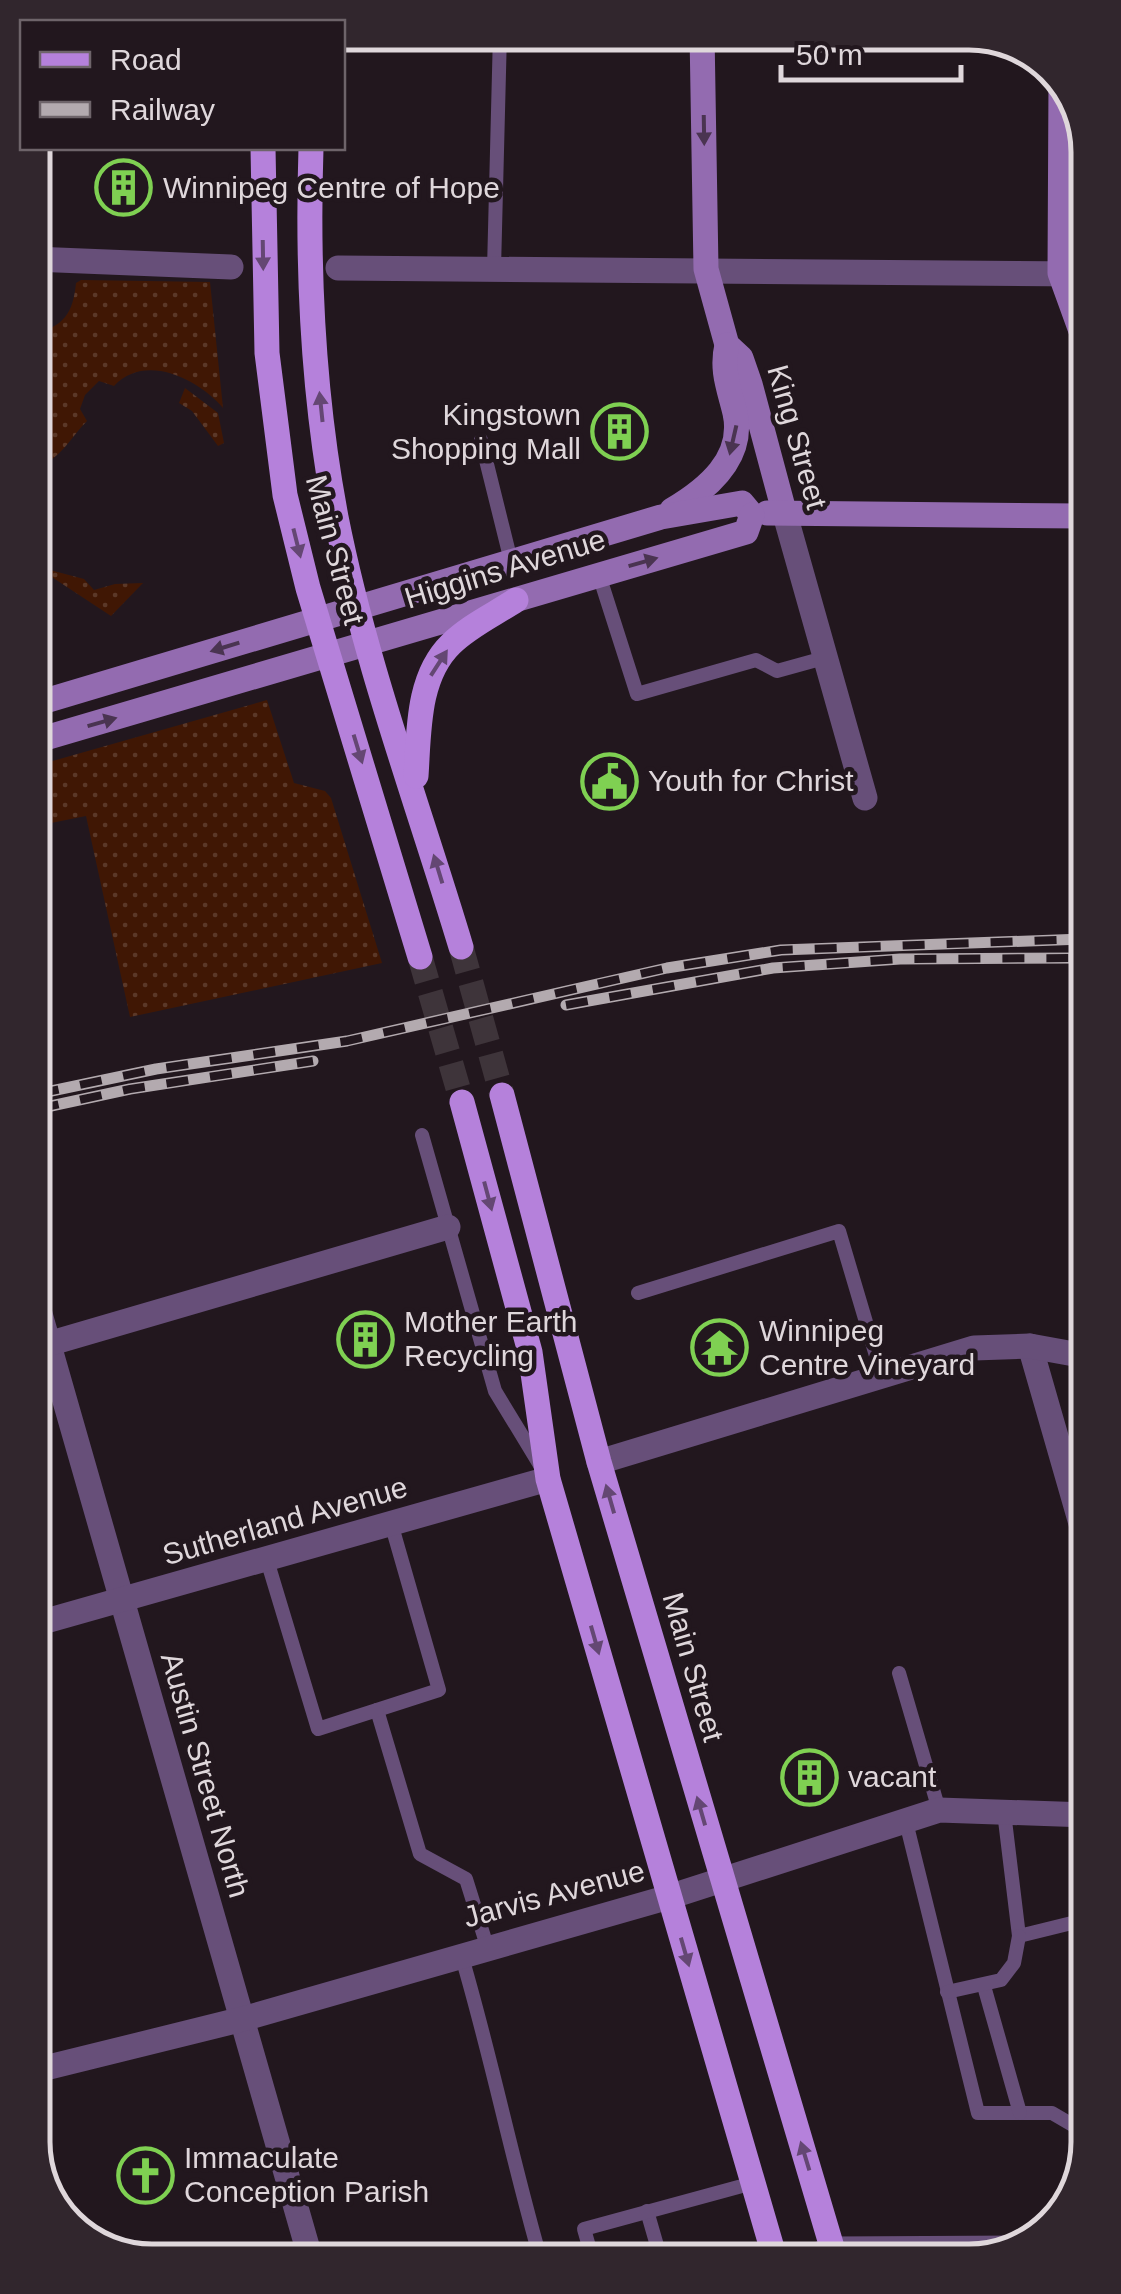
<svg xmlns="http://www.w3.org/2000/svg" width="1121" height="2294" viewBox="0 0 1121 2294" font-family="Arial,sans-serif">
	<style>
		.grass { fill: url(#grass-dots) }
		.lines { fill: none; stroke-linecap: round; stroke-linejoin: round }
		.primary-tunnel { stroke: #3e343a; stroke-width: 25; stroke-dasharray: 25 12; stroke-linecap: butt }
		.service { stroke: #674f79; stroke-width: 14 }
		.minor { stroke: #674f79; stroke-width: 25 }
		.tertiary { stroke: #674f79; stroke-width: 25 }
		.secondary { stroke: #936bb0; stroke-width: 25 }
		.primary { stroke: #b581db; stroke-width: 25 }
		.rail-casing { stroke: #b3aaaf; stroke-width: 11 }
		.rail { stroke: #22171e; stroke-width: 8; stroke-dasharray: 22; stroke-linecap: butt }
		.oneway { fill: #4a3451 }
		.oneway2 { fill: #644773 }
		.labels { text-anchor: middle; stroke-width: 9; stroke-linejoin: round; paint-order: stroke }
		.poi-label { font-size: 30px; fill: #dfd7db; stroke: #22171e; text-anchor: start }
		.street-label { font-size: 30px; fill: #dfd7db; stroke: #22171e }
		.rim { fill: none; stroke: #dfd7db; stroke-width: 5 }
	</style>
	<defs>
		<pattern id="grass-dots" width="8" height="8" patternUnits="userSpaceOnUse" patternTransform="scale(2.5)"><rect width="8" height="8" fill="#401704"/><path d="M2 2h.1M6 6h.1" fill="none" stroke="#5b3828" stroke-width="1.8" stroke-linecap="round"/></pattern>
	</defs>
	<rect width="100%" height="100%" fill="#22171e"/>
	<!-- grass -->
	<g class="grass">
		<path d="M81,280L210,282L223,408C199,380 146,352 114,386L99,381L85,395L80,409L87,421C73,435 65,451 48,462L43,448L34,454V333C64,327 73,313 76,283Z"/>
		<path d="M185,388L218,413L224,443L218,446L192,411L179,403Z"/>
		<path d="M34,557L50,570L84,579L94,590L115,584L143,583L111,616L35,566Z"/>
		<path d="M267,700L294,783L325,791L331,798L382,963L130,1017L86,816L36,826L35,766Z"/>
	</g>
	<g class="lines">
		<!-- primary-tunnel -->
		<g class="primary-tunnel">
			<path d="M461,947L502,1095"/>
			<path d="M420,957L462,1102"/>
		</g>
		<!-- service -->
		<g class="service">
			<path d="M494,269L500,33"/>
			<path d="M481,440L511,561"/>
			<path d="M599,575L637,694L756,660L777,671L824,658"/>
			<path d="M422,1135L495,1391L540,1465"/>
			<path d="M638,1293L839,1231L882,1376"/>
			<path d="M391,1523L439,1690L377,1710L420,1854L466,1879L487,1946"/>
			<path d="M267,1560L318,1729L377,1710"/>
			<path d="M899,1673L939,1810"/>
			<path d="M1004,1812L1019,1936L1088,1919"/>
			<path d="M906,1822L978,2113H1052L1088,2134"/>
			<path d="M461,1954C491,2055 511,2156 540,2257"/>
			<path d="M984,1986L1020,2113"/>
			<path d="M947,1992L1001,1980L1014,1963L1019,1936"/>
			<path d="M647,2211L660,2256"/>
			<path d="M592,2257L584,2229L753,2183"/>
		</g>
		<!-- minor -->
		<g class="minor">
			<path d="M33,259L231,267"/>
			<path d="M338,268L1080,274"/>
			<path d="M784,511L865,798"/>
			<path d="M38,1307L311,2260"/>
			<path d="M48,1344L448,1227"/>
			<path d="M1030,1346L1086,1541"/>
			<path d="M599,1462L974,1348L1030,1346L1085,1356"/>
			<path d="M41,2069L239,2020L669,1897L939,1810L1087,1815"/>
		</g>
		<!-- tertiary -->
		<g class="tertiary">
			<path d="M39,1623L548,1479"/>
			<path d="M816,2255L833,2249L1019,2248"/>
		</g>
		<!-- secondary -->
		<g class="secondary">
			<path d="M702,33L706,269L727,345L741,358L750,384L784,511"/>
			<path d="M1061,82L1060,273L1081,331"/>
			<path d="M672,510C706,490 745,459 735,413C729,388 721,370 727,345"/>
			<path d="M767,513L1081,516"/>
			<path d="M35,704L661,517L742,503L752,515"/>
			<path d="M35,741L746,532L752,515"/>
		</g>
		<!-- primary -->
		<g class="primary">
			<path d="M263,148L267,353L285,495L308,588L420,957"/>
			<path d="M311,148C307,271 313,396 336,517C365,663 418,804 461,947"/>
			<path d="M416,776C419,732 417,677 451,644C469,626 495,614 516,600"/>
			<path d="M502,1095L599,1462L834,2254"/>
			<path d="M462,1102L530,1352L548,1479L774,2255"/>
		</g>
		<defs>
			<g id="rail">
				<path d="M566,1005L773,968L900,959L1083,958"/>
				<path d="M37,1094L156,1069L347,1041L667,968L781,950L1083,939"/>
				<path d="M37,1109L130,1089L313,1061"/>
			</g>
		</defs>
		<!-- rail casing -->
		<use href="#rail" class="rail-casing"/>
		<!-- rail -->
		<use href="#rail" class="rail"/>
	</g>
	<!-- one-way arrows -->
	<defs><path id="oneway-solid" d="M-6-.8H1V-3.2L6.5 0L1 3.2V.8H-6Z" transform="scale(2.5)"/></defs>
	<g class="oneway">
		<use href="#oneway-solid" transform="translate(704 130) rotate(89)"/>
		<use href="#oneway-solid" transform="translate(733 440) rotate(103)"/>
		<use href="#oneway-solid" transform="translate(643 562) rotate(-16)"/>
		<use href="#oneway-solid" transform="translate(225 647) rotate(163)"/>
		<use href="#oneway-solid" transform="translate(102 722) rotate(-16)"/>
	</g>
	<g class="oneway2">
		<use href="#oneway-solid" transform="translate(263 255) rotate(89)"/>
		<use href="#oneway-solid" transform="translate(321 407) rotate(-96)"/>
		<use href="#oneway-solid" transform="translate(297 543) rotate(76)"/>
		<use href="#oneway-solid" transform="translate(439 663) rotate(-57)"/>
		<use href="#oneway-solid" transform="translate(358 749) rotate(73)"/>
		<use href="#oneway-solid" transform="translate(438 869) rotate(-107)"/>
		<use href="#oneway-solid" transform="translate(488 1196) rotate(75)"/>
		<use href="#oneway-solid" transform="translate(610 1499) rotate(-106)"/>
		<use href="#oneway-solid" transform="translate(595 1640) rotate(74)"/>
		<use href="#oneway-solid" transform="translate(701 1811) rotate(-106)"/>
		<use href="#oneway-solid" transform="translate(685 1952) rotate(74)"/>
		<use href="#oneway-solid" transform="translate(805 2156) rotate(-107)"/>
	</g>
	<!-- icons -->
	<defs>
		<symbol id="building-ring" viewBox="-11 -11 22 22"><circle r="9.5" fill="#22171e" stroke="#7fd052" stroke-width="1.5"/><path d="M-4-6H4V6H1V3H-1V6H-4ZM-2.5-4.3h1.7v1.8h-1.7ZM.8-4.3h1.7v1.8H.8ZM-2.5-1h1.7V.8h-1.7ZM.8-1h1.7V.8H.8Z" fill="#7fd052"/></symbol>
		<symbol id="civic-ring" viewBox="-11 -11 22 22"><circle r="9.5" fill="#22171e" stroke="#7fd052" stroke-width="1.5"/><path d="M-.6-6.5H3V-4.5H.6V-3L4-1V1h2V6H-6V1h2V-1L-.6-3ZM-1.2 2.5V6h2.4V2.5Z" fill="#7fd052"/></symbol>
		<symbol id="temple-ring" viewBox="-11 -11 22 22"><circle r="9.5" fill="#22171e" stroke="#7fd052" stroke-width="1.5"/><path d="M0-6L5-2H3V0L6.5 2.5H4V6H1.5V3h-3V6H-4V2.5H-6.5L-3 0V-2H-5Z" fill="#7fd052"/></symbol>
		<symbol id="church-ring" viewBox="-11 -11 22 22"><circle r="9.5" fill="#22171e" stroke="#7fd052" stroke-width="1.5"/><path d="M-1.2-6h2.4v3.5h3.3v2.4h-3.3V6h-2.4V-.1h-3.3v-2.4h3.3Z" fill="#7fd052"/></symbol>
	</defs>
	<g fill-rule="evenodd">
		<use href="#building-ring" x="92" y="156" width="63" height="63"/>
		<use href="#building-ring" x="588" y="400" width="63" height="63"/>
		<use href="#civic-ring" x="578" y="750" width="63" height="63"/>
		<use href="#building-ring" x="334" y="1308" width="63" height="63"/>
		<use href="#temple-ring" x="688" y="1316" width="63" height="63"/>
		<use href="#building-ring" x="778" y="1746" width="63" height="63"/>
		<use href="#church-ring" x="114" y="2144" width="63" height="63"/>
	</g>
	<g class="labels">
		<!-- poi labels -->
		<g class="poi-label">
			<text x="163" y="198">Winnipeg Centre of Hope</text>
			<text x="581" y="425" text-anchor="end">Kingstown<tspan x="581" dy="34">Shopping Mall</tspan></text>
			<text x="648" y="791">Youth for Christ</text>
			<text x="404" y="1332">Mother Earth<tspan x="404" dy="34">Recycling</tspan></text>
			<text x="759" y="1341">Winnipeg<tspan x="759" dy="34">Centre Vineyard</tspan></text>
			<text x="848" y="1787">vacant</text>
			<text x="184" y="2168">Immaculate<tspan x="184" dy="34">Conception Parish</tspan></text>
		</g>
		<!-- street labels -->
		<g class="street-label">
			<text transform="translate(797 437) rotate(74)" y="10">King Street</text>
			<text transform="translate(335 550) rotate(75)" y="10">Main Street</text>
			<text transform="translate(505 569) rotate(-17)" y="10">Higgins Avenue</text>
			<text transform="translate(285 1521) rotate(-16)" y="10">Sutherland Avenue</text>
			<text transform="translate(693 1667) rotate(74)" y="10">Main Street</text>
			<text transform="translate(205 1775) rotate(74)" y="10">Austin Street North</text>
			<text transform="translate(554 1894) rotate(-15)" y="10">Jarvis Avenue</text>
		</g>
	</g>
	<!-- crop -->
	<path d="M0 0H1121V2294H0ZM152 50H969A102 102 0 0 1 1071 152V2142A102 102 0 0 1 969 2244H152A102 102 0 0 1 50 2142V152A102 102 0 0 1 152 50Z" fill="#31262d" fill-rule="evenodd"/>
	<path class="rim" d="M152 50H969A102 102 0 0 1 1071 152V2142A102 102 0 0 1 969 2244H152A102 102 0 0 1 50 2142V152A102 102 0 0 1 152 50Z"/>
	<!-- legend -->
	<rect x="20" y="20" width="325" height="130" fill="#22171e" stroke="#6e646a" stroke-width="2.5"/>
	<rect x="40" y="52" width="50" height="15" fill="#b581db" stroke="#6e646a" stroke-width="2.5"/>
	<text x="110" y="70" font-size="30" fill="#dfd7db">Road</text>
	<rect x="40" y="102" width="50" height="15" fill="#b3aaaf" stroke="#6e646a" stroke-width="2.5"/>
	<text x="110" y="120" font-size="30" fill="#dfd7db">Railway</text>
	<!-- scale -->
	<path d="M781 65v15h180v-15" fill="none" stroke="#dfd7db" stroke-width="5"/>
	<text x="796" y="65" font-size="30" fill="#dfd7db" stroke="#22171e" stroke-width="8" paint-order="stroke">50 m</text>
</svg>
